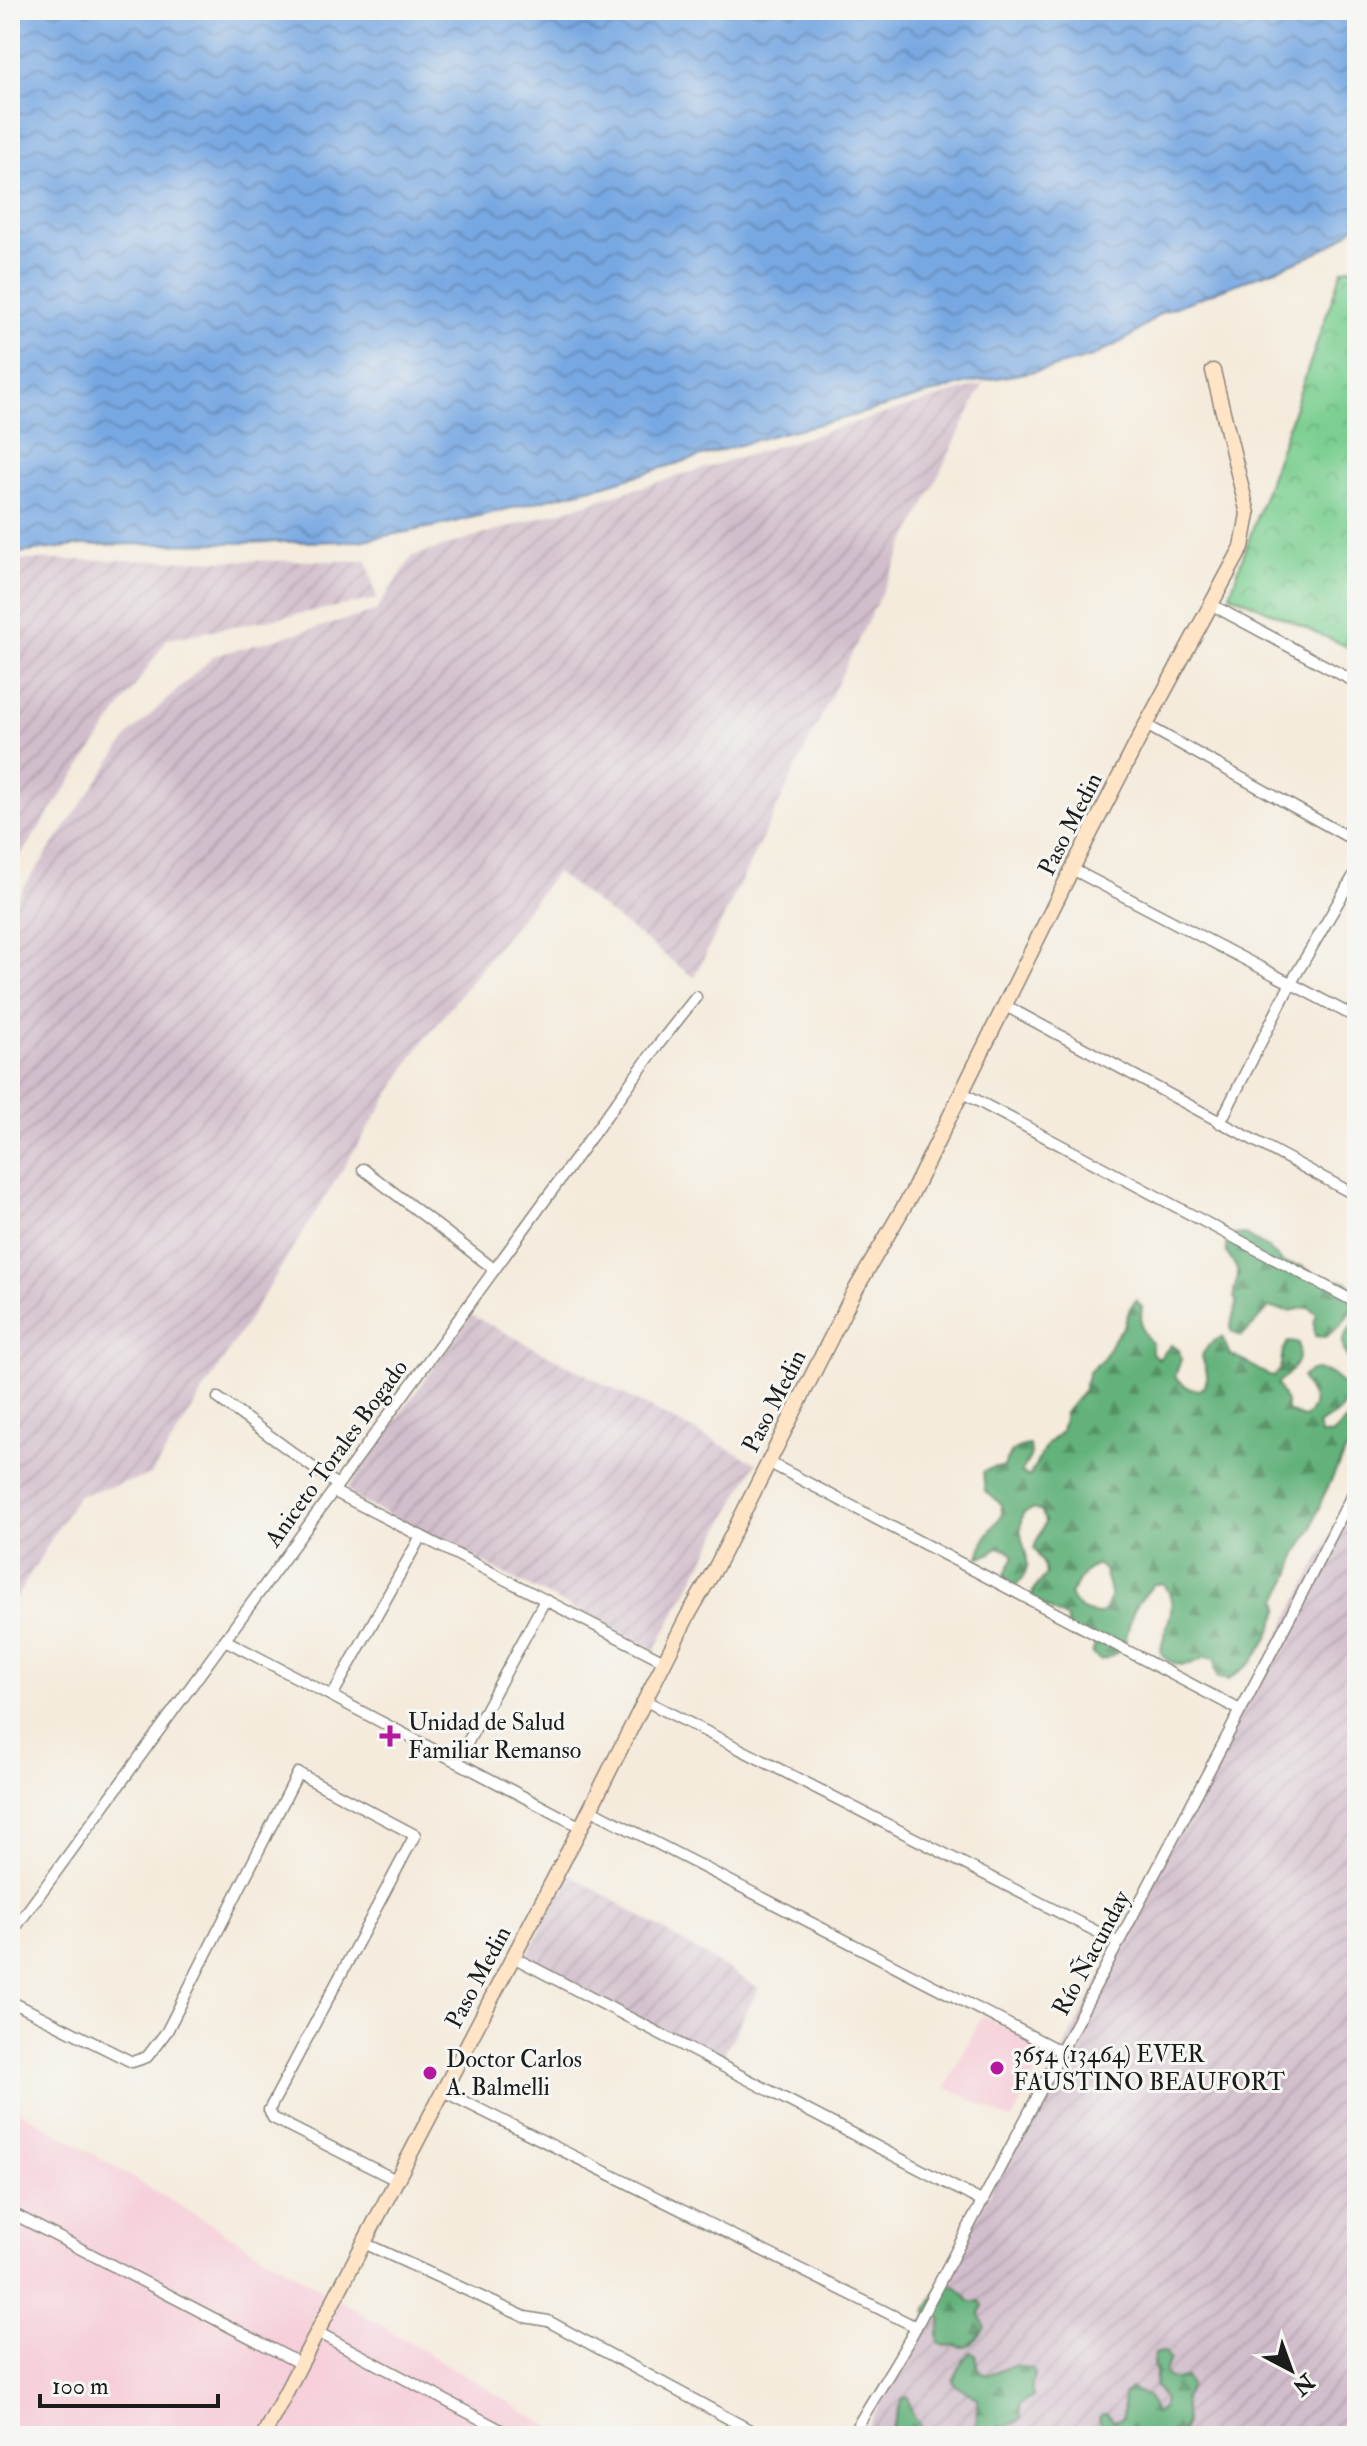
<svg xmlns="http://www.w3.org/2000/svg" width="1367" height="2446" viewBox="0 0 1367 2446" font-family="'IM FELL Double Pica',serif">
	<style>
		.built { fill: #f6cfd9 }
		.industrial { fill: url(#industrial-furrows) }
		.forest { fill: url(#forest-firs); stroke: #40674c; stroke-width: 2; fill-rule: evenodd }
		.park { fill: url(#park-crowns); stroke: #4c7656; stroke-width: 2 }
		.water { fill: url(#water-waves); stroke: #4a627f; stroke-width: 2 }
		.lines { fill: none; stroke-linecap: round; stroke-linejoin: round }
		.street-casing { stroke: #88847c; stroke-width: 13 }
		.secondary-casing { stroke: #88847c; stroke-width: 17 }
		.street { stroke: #fff; stroke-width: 10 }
		.secondary { stroke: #ffe4c6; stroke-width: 14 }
		.poi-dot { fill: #b5179e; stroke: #f6f6f2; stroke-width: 3 }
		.labels { text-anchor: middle; stroke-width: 6; stroke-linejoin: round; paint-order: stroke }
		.street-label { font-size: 24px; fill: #1c1c1c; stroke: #f6f6f2 }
		.poi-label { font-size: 24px; fill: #1c1c1c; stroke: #f6f6f2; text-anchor: start }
	</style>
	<defs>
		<pattern id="industrial-furrows" width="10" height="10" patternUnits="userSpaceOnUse" patternTransform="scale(2)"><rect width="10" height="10" fill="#d1bdcb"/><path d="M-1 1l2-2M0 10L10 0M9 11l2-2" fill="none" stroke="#b3a2ae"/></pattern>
		<pattern id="forest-firs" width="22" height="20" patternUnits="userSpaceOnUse" patternTransform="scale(2)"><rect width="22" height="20" fill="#64b27b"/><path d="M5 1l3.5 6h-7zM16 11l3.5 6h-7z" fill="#529064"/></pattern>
		<pattern id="park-crowns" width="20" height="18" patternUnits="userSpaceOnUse" patternTransform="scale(2)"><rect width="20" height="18" fill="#7bcf91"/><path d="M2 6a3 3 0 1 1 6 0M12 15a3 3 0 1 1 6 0" fill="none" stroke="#6ab17c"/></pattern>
		<pattern id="water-waves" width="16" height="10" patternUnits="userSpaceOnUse" patternTransform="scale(2)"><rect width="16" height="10" fill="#78a8e2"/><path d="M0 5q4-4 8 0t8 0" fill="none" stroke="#6288b6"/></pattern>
	</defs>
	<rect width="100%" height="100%" fill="#f6f6f2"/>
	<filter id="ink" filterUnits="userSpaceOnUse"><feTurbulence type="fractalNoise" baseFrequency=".0125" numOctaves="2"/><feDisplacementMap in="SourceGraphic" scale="16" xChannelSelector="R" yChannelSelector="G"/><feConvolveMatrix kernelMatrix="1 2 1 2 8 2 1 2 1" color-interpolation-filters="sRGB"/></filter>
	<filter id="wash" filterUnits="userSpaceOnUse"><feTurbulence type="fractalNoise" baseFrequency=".006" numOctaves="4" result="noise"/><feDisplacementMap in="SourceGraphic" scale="32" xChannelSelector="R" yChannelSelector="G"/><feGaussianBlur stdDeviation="1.8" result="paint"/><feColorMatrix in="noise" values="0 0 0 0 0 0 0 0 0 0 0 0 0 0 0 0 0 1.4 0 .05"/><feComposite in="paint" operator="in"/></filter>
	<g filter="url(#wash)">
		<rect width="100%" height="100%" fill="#f4ebdc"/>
		<!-- built -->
		<g class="built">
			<path d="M982,2016L1048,2049L1012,2120L946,2087Z"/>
			<path d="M10,2105L346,2304L565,2436H11Z"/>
		</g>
		<!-- industrial -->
		<g class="industrial">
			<path d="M983,384L694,978L556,872L419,1047L151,1475L77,1496L10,1608V907L130,734L214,656L375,612L413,556Z"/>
			<path d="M10,560L367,561L377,599L167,639L10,871Z"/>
			<path d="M471,1315L756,1463L655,1650L353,1497L348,1487Z"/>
			<path d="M1357,1486V2436H863L1119,1943Z"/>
			<path d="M567,1872L759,1988L720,2061L526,1959Z"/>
		</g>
		<!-- forest -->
		<g class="forest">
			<path d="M1244,1234L1269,1249L1283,1263L1302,1266L1319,1277L1347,1282L1353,1290L1356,1299L1353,1308L1341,1325L1325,1337L1315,1336L1314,1323L1317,1314L1309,1307L1290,1311L1269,1308C1258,1317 1254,1329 1240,1336L1231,1331C1230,1321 1234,1315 1236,1306C1238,1295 1234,1305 1234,1294C1233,1288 1238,1281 1238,1275C1238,1260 1222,1260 1227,1240L1235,1235Z"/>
			<path d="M1136,1300L1142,1307C1140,1323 1140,1332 1152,1343V1353L1159,1359L1171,1345L1179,1350L1181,1359L1175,1377L1190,1389L1200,1390C1213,1377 1205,1371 1202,1356C1207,1345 1212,1341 1222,1337L1230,1355C1247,1359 1256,1372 1273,1376L1280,1370L1283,1350L1288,1342L1298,1343C1303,1362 1290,1373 1277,1384L1286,1402L1287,1411L1304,1418C1324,1401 1307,1395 1302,1377C1319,1361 1336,1375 1347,1391C1343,1416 1336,1413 1318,1425L1321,1434L1331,1435L1357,1411V1439L1344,1454L1322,1499L1312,1528L1297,1554L1291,1573L1278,1600L1280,1609L1268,1638L1252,1662L1228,1680L1218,1678L1215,1668V1659L1205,1657C1190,1667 1172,1669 1161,1653C1162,1626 1182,1609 1164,1584H1154C1148,1592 1138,1601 1134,1610C1123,1634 1133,1652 1100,1660L1092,1654L1095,1644L1090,1636L1080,1640L1071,1637L1066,1618L1032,1600L1033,1591L1046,1575L1044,1565L1034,1548L1045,1522L1042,1512L1032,1509L1023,1513C1012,1546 1043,1559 1016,1586H1006L1004,1576L1014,1556L1007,1549L997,1547L990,1554L979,1557L985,1538L1002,1514L1001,1504L985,1491L983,1472L994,1467H1004C1008,1453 1015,1446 1030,1445L1031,1455L1021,1473L1029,1477L1047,1444L1061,1432L1065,1413L1083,1391L1089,1372L1103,1359L1112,1342L1124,1326L1130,1308ZM1097,1564L1104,1570C1108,1587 1117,1600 1101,1614C1086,1614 1076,1609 1070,1594C1081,1581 1079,1573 1097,1564Z"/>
			<path d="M1357,1321V1364L1349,1361C1338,1343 1342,1335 1357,1321Z"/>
			<path d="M949,2283L957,2287L970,2302H979L983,2305L980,2314L985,2327C981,2333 973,2346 965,2347C958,2347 953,2344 945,2346L939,2343L938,2333L941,2320L939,2316L929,2315L926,2311L940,2286Z"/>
			<path d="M1164,2351L1170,2359L1164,2373L1167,2377L1175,2380L1185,2377L1190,2385L1184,2399L1186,2423L1180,2436H1104L1099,2418L1102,2414H1107L1114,2421L1123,2418L1124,2395L1130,2388L1147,2396L1155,2413L1163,2408L1165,2399L1155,2387L1156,2373L1153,2363L1155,2354Z"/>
			<path d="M971,2352L975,2355C981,2390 997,2368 1014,2366C1018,2365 1027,2368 1032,2369L1034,2374L1031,2388L1033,2397L1020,2404L1021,2419L1004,2428L997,2436H971L977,2419L978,2399L956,2385L953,2381L964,2359Z"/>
			<path d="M908,2397L911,2411L921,2427L919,2432L908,2436H889L901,2402L903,2398Z"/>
		</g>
		<!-- park -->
		<path class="park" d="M1357,265V651L1230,594L1342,270Z"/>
		<!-- water -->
		<path class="water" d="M10,10H1357V225L1336,242L1311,256L1162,312L1132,336L1092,357L1048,369L968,383L849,417L773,435L605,485L438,526L358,541L82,545L10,554Z"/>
	</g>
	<g filter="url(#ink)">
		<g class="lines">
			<defs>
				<g id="street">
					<path d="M1212,605L1357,683"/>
					<path d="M1146,725L1357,842"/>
					<path d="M1072,869L1357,1018"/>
					<path d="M1004,1005L1357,1196"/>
					<path d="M961,1092L1357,1303"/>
					<path d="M1220,1123L1291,983L1357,870"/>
					<path d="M363,1169L494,1269"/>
					<path d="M218,1398L337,1485"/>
					<path d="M768,1462L1240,1710"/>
					<path d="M333,1491L666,1662"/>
					<path d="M225,1640L581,1827"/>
					<path d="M332,1696L421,1536"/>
					<path d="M646,1701L1119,1943"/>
					<path d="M457,1762L545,1600"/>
					<path d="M590,1809L1062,2052"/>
					<path d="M10,1935L658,1045L696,997"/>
					<path d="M513,1957L983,2202"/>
					<path d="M10,2001L132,2062L147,2057L167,2031L298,1773L415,1835L269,2110L273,2118L396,2180"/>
					<path d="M443,2091L916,2327"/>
					<path d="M10,2212L301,2364"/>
					<path d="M364,2243L525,2317L548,2321L761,2436"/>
					<path d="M317,2332L512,2436"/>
					<path d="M852,2436C872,2399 897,2364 916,2327L1292,1613L1357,1485"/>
				</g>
				<path id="secondary" d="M263,2436L581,1827L687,1617L716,1567L853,1294L912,1193L1072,869L1146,725L1242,547L1248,514L1213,371"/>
			</defs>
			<!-- street casing -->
			<use href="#street" class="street-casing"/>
			<!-- secondary casing -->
			<use href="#secondary" class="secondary-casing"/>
			<!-- street -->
			<use href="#street" class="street"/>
			<!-- secondary -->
			<use href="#secondary" class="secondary"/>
		</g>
	</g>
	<!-- markers -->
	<g class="poi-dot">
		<path d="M386 1724h8v8h8v8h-8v8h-8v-8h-8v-8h8z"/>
		<circle cx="997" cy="2068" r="8"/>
		<circle cx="430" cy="2073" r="8"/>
	</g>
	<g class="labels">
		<!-- street labels -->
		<g class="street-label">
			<text transform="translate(1070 824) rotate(-63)" y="8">Paso Medin</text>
			<text transform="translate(774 1401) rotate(-63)" y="8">Paso Medin</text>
			<text transform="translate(336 1453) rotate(-54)" y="8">Aniceto Torales Bogado</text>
			<text transform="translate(1091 1953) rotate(-62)" y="8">Río Ñacunday</text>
			<text transform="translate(478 1977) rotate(-62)" y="8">Paso Medin</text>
		</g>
		<!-- poi labels -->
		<g class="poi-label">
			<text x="408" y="1730">Unidad de Salud<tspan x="408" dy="28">Familiar Remanso</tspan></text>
			<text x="1013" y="2062">3654 (13464) EVER<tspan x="1013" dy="28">FAUSTINO BEAUFORT</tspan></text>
			<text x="446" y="2067">Doctor Carlos<tspan x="446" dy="28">A. Balmelli</tspan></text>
		</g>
	</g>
	<!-- margin -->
	<rect width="1367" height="2446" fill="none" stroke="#f6f6f2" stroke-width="40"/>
	<!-- north arrow -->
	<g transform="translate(1291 2370) rotate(139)" stroke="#f6f6f2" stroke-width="6" paint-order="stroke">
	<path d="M0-6L14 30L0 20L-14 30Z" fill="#1c1c1c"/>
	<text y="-12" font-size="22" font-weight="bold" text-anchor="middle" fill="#1c1c1c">N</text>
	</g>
	<!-- scale -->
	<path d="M40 2394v12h178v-12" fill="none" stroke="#1c1c1c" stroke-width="4"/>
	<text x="52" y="2394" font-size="24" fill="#1c1c1c" stroke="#f6f6f2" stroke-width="6" paint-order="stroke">100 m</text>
</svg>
